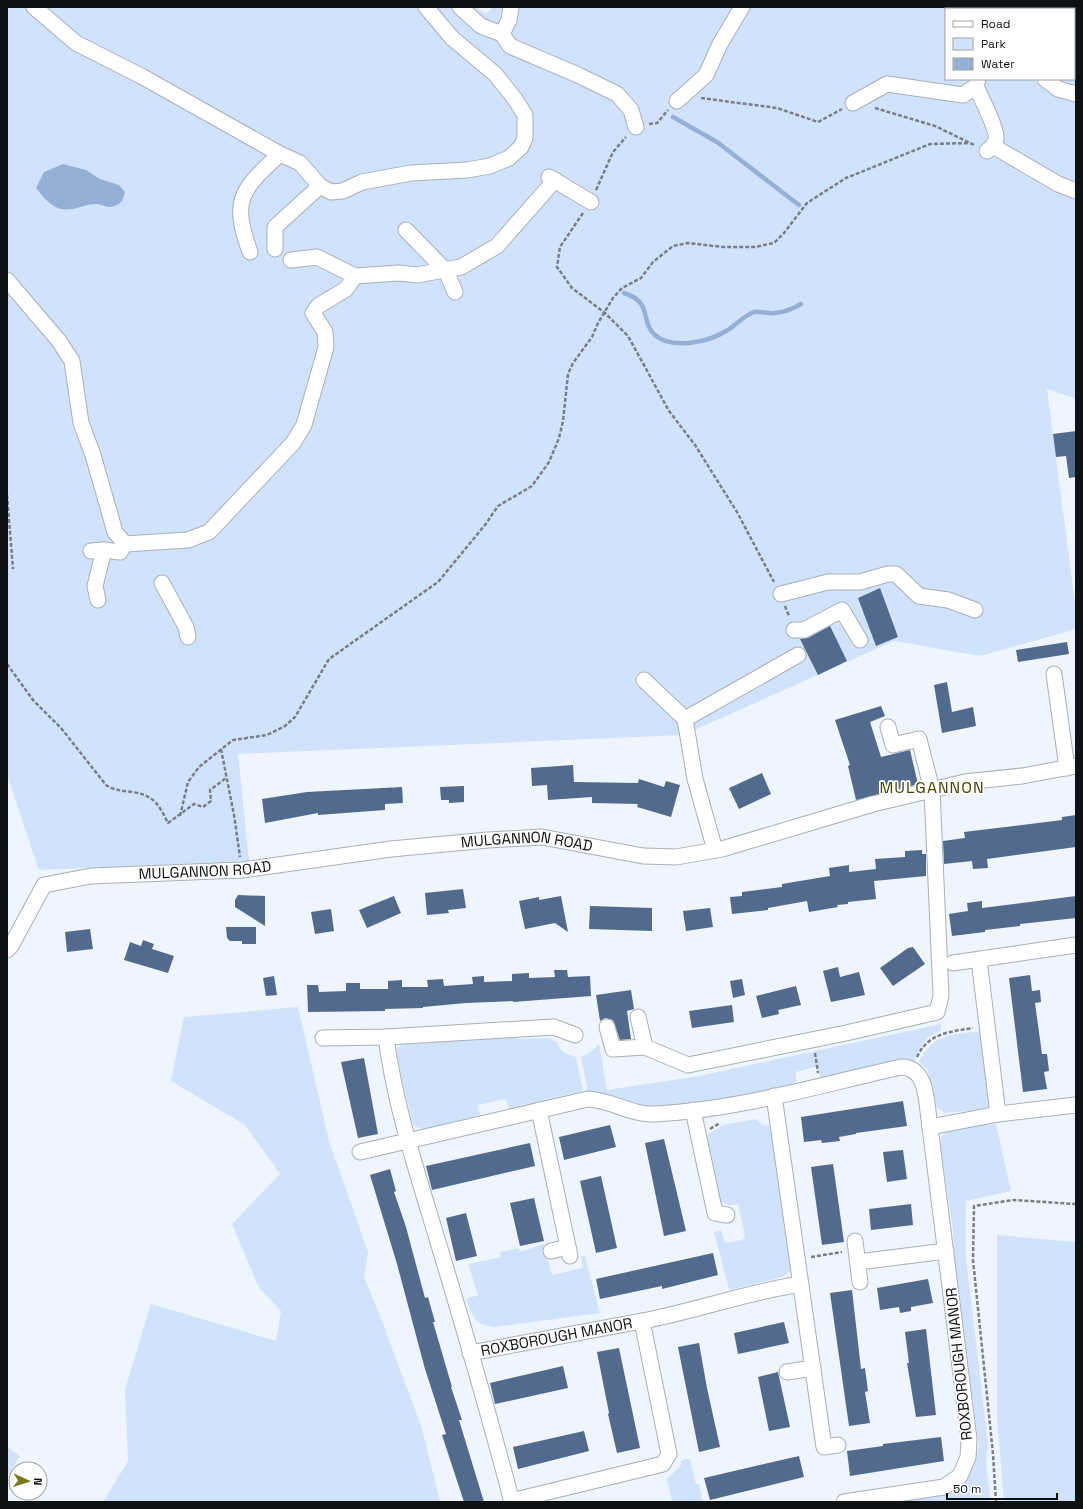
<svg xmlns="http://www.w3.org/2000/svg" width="1083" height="1509" viewBox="0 0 1083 1509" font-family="'Space Grotesk',sans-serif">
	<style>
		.green { fill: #d1e3fc; fill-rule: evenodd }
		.water { fill: #95b0d6 }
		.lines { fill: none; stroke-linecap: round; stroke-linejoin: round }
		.stream { stroke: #95b0d6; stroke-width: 4.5 }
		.building { fill: #516a8d }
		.minor-casing { stroke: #a7afb9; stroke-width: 17 }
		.path { stroke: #7a7f85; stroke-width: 2.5; stroke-dasharray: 4 2; stroke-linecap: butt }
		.minor { stroke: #fff; stroke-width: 15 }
		.labels { text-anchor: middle; stroke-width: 3.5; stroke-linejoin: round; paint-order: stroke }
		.street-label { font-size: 15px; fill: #0f1215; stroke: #fff }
		.neighbourhood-label { font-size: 16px; letter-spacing: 1px; fill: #474502; stroke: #fff }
	</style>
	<rect width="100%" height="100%" fill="#eef5fe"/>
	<!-- green -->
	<g class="green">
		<path d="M7,7H476L486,14L492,7H1076V399L1047,389L1076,611V629L980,656L894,641L683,735L238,754L249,861L39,870L7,775ZM946,9H1074V79H946Z"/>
		<path d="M298,1007L329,1141L368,1252L364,1277L379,1313L421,1426L440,1502H103L128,1461L125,1389L151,1304L276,1341L281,1311L259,1288L232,1224L280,1174L245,1125L171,1081L184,1017Z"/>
		<path d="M941,1024V1031C925,1037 920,1044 915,1061L902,1060L823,1078H820L818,1066L796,1072V1084L712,1102L656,1107L631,1103L604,1093L588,1092L581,1057L591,1052L599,1044L607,1090L699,1076Z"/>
		<path d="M983,1031L991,1101L989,1107L982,1110L944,1113L935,1106L928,1071L919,1061C937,1031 951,1035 983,1031Z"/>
		<path d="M517,1035L518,1039L549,1038L557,1042C560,1052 566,1054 576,1057L583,1091L509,1108L505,1099L478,1105L480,1115L427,1129L415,1127L412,1122L397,1058C396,1049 398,1045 407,1042Z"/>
		<path d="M756,1119L763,1125L770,1126L791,1263L790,1271L783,1277L729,1290L714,1232L721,1230L725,1243L742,1240L745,1236L738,1204L730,1206L720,1201L704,1137L723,1125Z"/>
		<path d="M996,1124L1011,1191L966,1201V1258L988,1443L986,1463L990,1496L989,1502H886L906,1499L972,1464L979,1446L956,1279L953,1230L940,1146L941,1137L950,1128Z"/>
		<path d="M997,1235L1076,1242V1502H1004L997,1417Z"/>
		<path d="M544,1244L552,1275L583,1268L581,1256H585L600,1313L495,1327C475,1325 472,1317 466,1299L478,1295L468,1264L501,1257L500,1252L519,1248L520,1252Z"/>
		<path d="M7,1447L20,1456L7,1477Z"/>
		<path d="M685,1459H690L696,1484H699L703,1502H672L667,1479L681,1465V1461Z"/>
	</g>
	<!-- water -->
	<path class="water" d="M63,164L86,170L100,179L119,185L125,192C123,199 122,204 114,206C107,209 103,204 96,204C83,204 69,214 56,207C47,203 42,195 36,188L44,172Z"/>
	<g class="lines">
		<!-- stream -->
		<g class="stream">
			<path d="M673,117L717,142L799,205"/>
			<path d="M624,293C654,303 639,320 655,335C672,350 709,342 726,331C735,326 743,316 754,312C758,311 764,313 769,313C781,314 791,310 801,304"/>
		</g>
	</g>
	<!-- building -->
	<g class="building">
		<path d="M1076,431V477L1069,478L1066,456L1056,457L1053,434Z"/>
		<path d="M880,588L898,637L876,646L858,598Z"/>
		<path d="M830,626L847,661L818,675L800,639L808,638Z"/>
		<path d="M1067,642L1069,654L1018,662L1016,650Z"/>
		<path d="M947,682L952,712L973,707L976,726L942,733L934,685Z"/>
		<path d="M881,706L885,716L870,722L881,757L910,750L918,784L856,800L848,766L850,765L835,720Z"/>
		<path d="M573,765L574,782L638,783L639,779L664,787L666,781L680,785L671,817L637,807L638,804L592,803V797L548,800L547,785L532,786L531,768Z"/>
		<path d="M762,773L771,794L739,809L729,788Z"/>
		<path d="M464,786V802L449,803V800H441L440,787Z"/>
		<path d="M402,787L403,803L385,804V810L318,815V813L265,823L262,799L307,792Z"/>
		<path d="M1076,815V847L987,859L988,868L973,869L972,861L944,864L943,841L965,838L964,832L1062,820V817Z"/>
		<path d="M922,850V854H926V876L874,881L876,899L848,902V904L837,905L838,907L809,912L807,901L768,908V910L732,914L730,897L742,896V892L782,887V884L830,876L829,868L849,865V872L876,869L875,859L905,857V851Z"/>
		<path d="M463,889L466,908L448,910L449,913L427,915L425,893Z"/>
		<path d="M238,895L265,896V926L235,907V900Z"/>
		<path d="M394,896L401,913L367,928L359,910Z"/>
		<path d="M561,896L568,932L555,923L525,929L519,901L539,897V900Z"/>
		<path d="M1076,896V918L1020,924V926L985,930V932L952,936L949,914L968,911L967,903L982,901V908Z"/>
		<path d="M590,906L652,908V931L589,929Z"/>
		<path d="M710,908L713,927L686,931L683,911Z"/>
		<path d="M331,909L334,931L315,934L311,912Z"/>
		<path d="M226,927H256V944H242V941H230L227,938Z"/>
		<path d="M90,929L93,949L67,952L65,932Z"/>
		<path d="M143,940L154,944L152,949L174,956L168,973L124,960L130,942L141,946Z"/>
		<path d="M913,947L925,964L893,986L880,968L908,948Z"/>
		<path d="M838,967L840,977L859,972L865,995L831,1002L823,971Z"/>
		<path d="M554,970H567L568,977L590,976L591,996L513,1002V1001L466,1003L423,1007V1008L385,1009V1011L308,1012L307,985H318L319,992L346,991V983H360V989H388V981L402,980V987H428L427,980L443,979L444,986L473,984L472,977L484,976V982L512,981V974L529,973V978L555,977Z"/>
		<path d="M1030,975L1032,991L1040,990L1041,1002L1035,1003L1042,1054H1047L1049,1071L1044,1072L1047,1089L1023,1092L1009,978Z"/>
		<path d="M274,976L277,995L266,996L263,978Z"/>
		<path d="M742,979L745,995L733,998L730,981Z"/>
		<path d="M796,986L801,1005L778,1010L779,1014L762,1018L756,996Z"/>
		<path d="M631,990L634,1009L627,1011L631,1039L620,1040L613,1020L605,1018L600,1021L596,995Z"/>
		<path d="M732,1005L734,1022L692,1028L689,1011Z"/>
		<path d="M364,1058L378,1134L358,1138L341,1062Z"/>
		<path d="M903,1101L907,1126L856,1133V1134L839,1137L840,1141L822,1143L821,1140L804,1142L801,1117Z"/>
		<path d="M610,1125L616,1147L564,1160L559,1137Z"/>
		<path d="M664,1139L686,1231L664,1236L645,1143Z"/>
		<path d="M530,1143L535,1166L432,1190L426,1166Z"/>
		<path d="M903,1150L907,1179L887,1182L883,1152Z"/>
		<path d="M833,1164L844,1242L822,1245L811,1167Z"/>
		<path d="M390,1169L396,1191L394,1192L406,1227L425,1298L428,1297L435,1322H433L452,1387H451L462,1420H459L484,1502H464L442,1435L446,1434L425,1369L397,1264L370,1175Z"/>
		<path d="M601,1176L617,1248L596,1253L580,1181Z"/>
		<path d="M534,1198L544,1241L520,1246L510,1203Z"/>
		<path d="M911,1204L913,1225L871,1230L869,1209Z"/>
		<path d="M466,1213L477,1256L456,1261L446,1218Z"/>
		<path d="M713,1253L718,1275L662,1289V1286L600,1299L596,1279Z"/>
		<path d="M928,1279L933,1303L911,1307V1311L900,1313L899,1307L880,1310L877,1288Z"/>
		<path d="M852,1290L861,1369L865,1368L868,1391L865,1392L870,1423L849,1426L830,1293Z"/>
		<path d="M784,1322L789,1343L738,1354L734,1333Z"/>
		<path d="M926,1329L936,1415L916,1417L907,1363H909L905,1332Z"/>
		<path d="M699,1343L707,1388L720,1447L699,1452L678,1347Z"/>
		<path d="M619,1348L640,1448L617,1453L608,1414L609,1413L597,1352Z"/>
		<path d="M563,1366L568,1388L495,1404L490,1383Z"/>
		<path d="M778,1372L790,1427L769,1431L758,1377Z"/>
		<path d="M584,1431L589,1451L518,1469L513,1447Z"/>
		<path d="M941,1437L944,1461L850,1476L847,1451L883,1446V1444Z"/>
		<path d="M799,1456L804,1477L710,1500L704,1478Z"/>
	</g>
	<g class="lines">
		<defs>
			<g id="minor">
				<path d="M34,7L76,43L143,77L280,154"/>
				<path d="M460,7L481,26L502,34L510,46L578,75L617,94L631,110L636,127"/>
				<path d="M1003,7V9"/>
				<path d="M502,34L509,20L511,7"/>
				<path d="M1045,79L1058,89L1076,94"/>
				<path d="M976,86C980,96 998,130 996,139C995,145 991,148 987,151"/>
				<path d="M677,101L706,75L720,44L742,7"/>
				<path d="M853,103L887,84L963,95L976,86L978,79"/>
				<path d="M993,146L1058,184L1076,191"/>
				<path d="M549,177L591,202"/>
				<path d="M406,230L446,271L455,292"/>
				<path d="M275,249V227L320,186"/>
				<path d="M250,252C231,199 241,190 280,154L300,163L320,186L331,192L343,191L362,182L411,173L467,170L490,166L509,158L521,147L525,138V115L515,99L495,74L452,38L426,7"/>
				<path d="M291,260L317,257L355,276L399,273L417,275L461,267L497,246L555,180"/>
				<path d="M7,280L59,341L72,361L81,423L93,455L115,532L125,544L188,540L209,532L293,443L304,425L326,347L325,332L313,313L318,306L346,289L355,276"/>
				<path d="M91,551L104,550L120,552L125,544"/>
				<path d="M162,583L186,627L188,637"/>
				<path d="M781,594L828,582H860L888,574H896L919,596L948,600L975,610"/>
				<path d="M98,600L95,586L104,550"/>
				<path d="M794,630H804L842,610L860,640"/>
				<path d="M1054,674L1067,768"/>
				<path d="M644,680L685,719L798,655"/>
				<path d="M685,719L695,779L715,850"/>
				<path id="s1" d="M7,950L11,946L44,885L91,876L242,870L391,849L488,840L542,837L643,856L676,857L722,849L873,804L965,782L1022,776L1076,766"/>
				<path d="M979,960L998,1114"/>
				<path d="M953,963L1076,945"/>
				<path d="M638,1017L645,1047L688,1065L846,1033L937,1012L941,996L932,790L919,739L893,745L888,727"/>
				<path d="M607,1027L613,1049L645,1047"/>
				<path d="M386,1037C395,1107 418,1175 438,1242C464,1328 489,1415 512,1502"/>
				<path d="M323,1038L386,1037L554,1027L575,1035"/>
				<path d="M774,1096L824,1447L838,1445"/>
				<path d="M539,1110L570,1256"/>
				<path d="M693,1110L715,1213L727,1215"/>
				<path d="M360,1152L588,1099C611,1100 631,1115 655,1114C738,1110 820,1085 901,1067C929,1067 926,1105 930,1127"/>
				<path d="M855,1241L860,1282"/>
				<path d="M551,1251L568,1247"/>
				<path d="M858,1262L946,1251"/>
				<path id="s2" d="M470,1353L642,1321"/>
				<path d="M787,1372L813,1368"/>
				<path d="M511,1501L663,1464L669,1454L642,1321C696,1311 747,1292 801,1284"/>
				<path d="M844,1502L944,1487L960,1476L968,1457L969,1439L930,1127L998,1114L1076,1105"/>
			</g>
		</defs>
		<!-- minor casing -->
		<use href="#minor" class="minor-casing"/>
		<!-- path -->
		<g class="path">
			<path d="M701,98L777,108L818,122L842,109"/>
			<path d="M875,108L935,126L974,145"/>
			<path d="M649,124L657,123L668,110"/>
			<path d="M596,190L613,152L626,137"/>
			<path d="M583,213L560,247L557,267L572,288L605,313L628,336L669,411L695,445L737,512L774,582"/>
			<path d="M7,495L13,569"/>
			<path d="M785,606L789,616"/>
			<path d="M7,664L33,700L61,728L106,785C119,794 137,789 150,798C158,802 164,815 168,823L194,804L203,807L211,801L210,790L226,778"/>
			<path d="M221,749L234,815L240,857"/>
			<path d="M180,816L188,782L199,767L233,740L267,735L285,726L295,717L329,659L438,582L485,525L498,506L532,486L549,462L559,438L563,421L568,374L573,363L592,337L598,323L613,298L622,288L641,278L653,262L673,246L688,243L723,247H755L774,243L784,233L807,203L846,178L930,144L969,143"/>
			<path d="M815,1053L818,1073"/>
			<path d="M917,1057C928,1033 949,1032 973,1028"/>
			<path d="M710,1129L720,1123"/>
			<path d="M811,1257L842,1252"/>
			<path d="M996,1502L993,1454L973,1260L974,1206L1013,1200L1076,1204"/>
		</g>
		<!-- minor -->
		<use href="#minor" class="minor"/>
	</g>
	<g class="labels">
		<!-- street labels -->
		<g class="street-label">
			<text dy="5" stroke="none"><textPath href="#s1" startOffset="561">MULGANNON ROAD</textPath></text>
			<text dy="5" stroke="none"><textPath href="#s1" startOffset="237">MULGANNON ROAD</textPath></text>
			<text dy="5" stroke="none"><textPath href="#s2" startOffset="88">ROXBOROUGH MANOR</textPath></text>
			<text transform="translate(959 1364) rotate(-96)" y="5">ROXBOROUGH MANOR</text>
		</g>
		<!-- neighbourhood labels -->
		<g class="neighbourhood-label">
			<text x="932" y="793">MULGANNON</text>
		</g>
	</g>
	<!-- border -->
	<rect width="1083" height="1509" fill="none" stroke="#0f1215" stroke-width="16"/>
	<!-- legend -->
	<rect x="945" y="8" width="130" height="72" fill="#ffffff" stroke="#9fa0a1"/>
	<rect x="953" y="21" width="20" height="6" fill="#ffffff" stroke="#9fa0a1"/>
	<text x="981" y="28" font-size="12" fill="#0f1215">Road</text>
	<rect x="953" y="38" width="20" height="12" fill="#d1e3fc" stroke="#9fa0a1"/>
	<text x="981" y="48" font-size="12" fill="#0f1215">Park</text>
	<rect x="953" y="58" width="20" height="12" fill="#95b0d6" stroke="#9fa0a1"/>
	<text x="981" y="68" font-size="12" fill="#0f1215">Water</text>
	<!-- north arrow -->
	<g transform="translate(28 1481) rotate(93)"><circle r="19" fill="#ffffff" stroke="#9fa0a1"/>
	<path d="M0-3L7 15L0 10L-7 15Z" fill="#7b771c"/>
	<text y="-6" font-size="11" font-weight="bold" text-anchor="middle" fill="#0f1215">N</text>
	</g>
	<!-- scale -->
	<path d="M947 1493v6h110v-6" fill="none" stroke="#0f1215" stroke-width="2"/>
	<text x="953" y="1493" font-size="12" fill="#0f1215" stroke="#ffffff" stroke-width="3" paint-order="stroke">50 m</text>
</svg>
